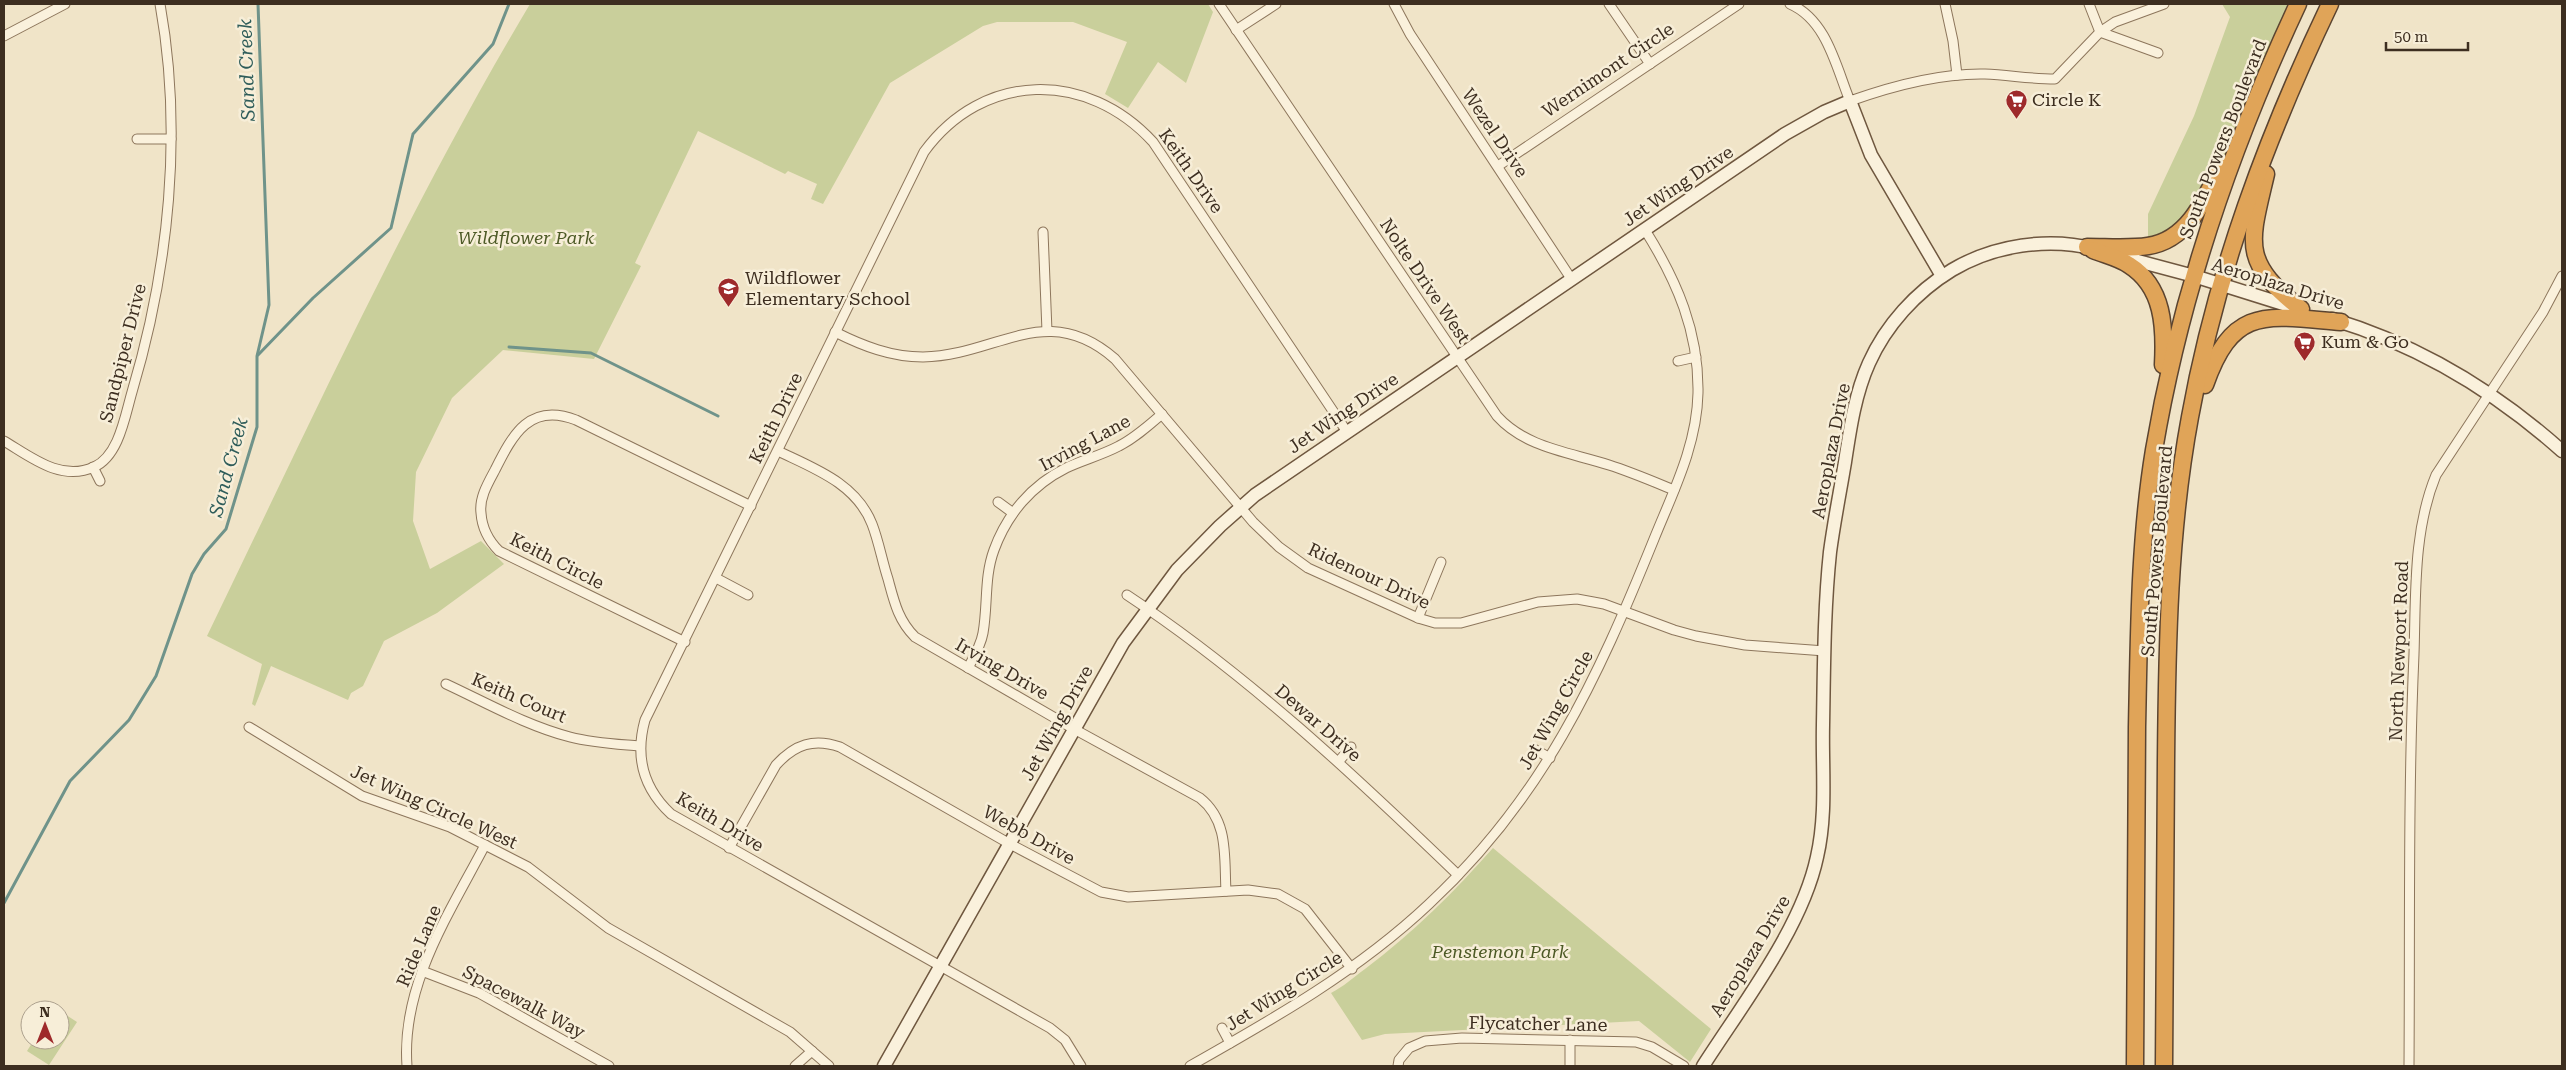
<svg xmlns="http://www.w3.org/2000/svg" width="2566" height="1070" viewBox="0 0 2566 1070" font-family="'Roboto Serif',serif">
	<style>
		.green { fill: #c9cf9b }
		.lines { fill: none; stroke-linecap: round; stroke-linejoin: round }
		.stream { stroke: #6f938a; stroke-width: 3 }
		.street-casing { stroke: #8d765c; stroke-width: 11 }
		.secondary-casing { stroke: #6f573f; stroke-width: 15 }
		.highway-casing { stroke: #5b4430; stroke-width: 19 }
		.street { stroke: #faf1dc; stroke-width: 9 }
		.secondary { stroke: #faf1dc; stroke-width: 12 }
		.highway { stroke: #e0a458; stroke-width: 16 }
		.labels { text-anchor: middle; stroke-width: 5; stroke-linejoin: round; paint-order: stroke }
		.street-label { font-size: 18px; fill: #3d2e20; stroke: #f7eed8 }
		.poi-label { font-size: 18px; fill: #3d2e20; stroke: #f7eed8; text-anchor: start }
		.park-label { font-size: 18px; font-style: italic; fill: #4d5a26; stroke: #f7eed8 }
		.water-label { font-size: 19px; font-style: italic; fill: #2f5d5a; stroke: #f7eed8 }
	</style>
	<rect width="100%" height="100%" fill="#f0e4c8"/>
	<!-- green -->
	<g class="green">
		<path d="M530,4H1208L1213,12L1186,83L1158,62L1128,108L1105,94L1127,42L1073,22H997L983,26L890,83L823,204L811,199L817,184L788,171L785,174L698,131L635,263L641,266L594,359L503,350L452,398L416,472L413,521L430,569L481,541L504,564L437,613L384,641L363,686L351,693L348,700L271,666L255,706L252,704L262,664L207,636C310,423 409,207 530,4Z"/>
		<path d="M2222,4H2300L2262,84L2198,208L2148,246V214L2194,116L2230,17Z"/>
		<path d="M1493,848L1711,1029L1690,1062L1639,1021L1385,1034L1362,1040L1331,993C1343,987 1354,977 1365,969C1413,933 1454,892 1493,848Z"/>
		<path d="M60,1011L77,1022L49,1065L27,1051L34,1040H60Z"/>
	</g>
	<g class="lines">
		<!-- stream -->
		<g class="stream">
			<path d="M509,347L591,353L718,416"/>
			<path d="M258,355L313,298L391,228L413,134L493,44L509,4"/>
			<path d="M4,903L70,781L129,720L156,676L192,574L204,554L226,529L257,427V356L269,305L258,4"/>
		</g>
		<defs>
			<g id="street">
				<path d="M1219,4L1497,416C1526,448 1569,452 1609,465C1631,472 1652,481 1674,490"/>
				<path d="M1394,4L1410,34L1572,280"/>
				<path d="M1609,4L1650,64"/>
				<path d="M1790,4C1827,20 1836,67 1850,101C1892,86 1940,73 1985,74C2009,75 2031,79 2055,79L2100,32L2115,22L2164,4"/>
				<path d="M1945,4L1953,41L1957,75"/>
				<path d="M2089,4L2100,32L2158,53"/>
				<path d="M1236,30L1276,4"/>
				<path d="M4,36L65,4"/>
				<path d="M137,139H171"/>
				<path d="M1498,166L1739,4"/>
				<path d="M1043,232L1047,331"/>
				<path d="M835,332C863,346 891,357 923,357C997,356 1046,299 1115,359L1253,522L1279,547L1308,568L1418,618L1435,623H1461L1538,602L1577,599L1604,604L1674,630L1696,636L1745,645L1825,651"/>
				<path d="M1678,361L1696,357"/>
				<path d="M4,441C31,457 61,482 94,467C119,456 125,416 132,392C169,268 183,132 160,4"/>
				<path d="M778,451C813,468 856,483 872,524C879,542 882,561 888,579C894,601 898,620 915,637L1074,729L1200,798C1229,821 1224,857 1226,891"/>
				<path d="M93,467L100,481"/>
				<path d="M998,502L1013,513"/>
				<path d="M716,578L748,595"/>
				<path d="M1127,595C1248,675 1354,775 1458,875"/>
				<path d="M1418,618L1441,562"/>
				<path d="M685,642L499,551C489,541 482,528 481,513C479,498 488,483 495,470C513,434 530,402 576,420L751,506"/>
				<path d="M968,668C974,657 981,645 983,633C988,605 984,577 994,550C1007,514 1032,485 1066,468C1083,460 1102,455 1119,446C1135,438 1148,426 1162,414"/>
				<path d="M446,684C487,703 527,726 570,737C593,743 616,744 639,746"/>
				<path d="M249,727L362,796L450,827L528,867L608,928L790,1032L829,1066"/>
				<path d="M1534,749L1550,758"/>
				<path d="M1339,761L1351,747"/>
				<path d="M729,848L776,765C795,744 814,738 840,747L1010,844L1101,892L1128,897L1248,890L1278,894L1305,909L1352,969"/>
				<path d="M422,971L479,993L609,1066"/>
				<path d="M1222,1028L1230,1043"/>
				<path d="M407,1066C401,985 449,914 485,845"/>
				<path d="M795,1066L812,1051"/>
				<path d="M1081,1066L1065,1040L1050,1028L671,814C643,788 635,756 645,720L924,152C983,71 1087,70 1153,142L1347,432"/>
				<path d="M1190,1066C1275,1018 1358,971 1429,904C1543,798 1597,680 1654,539C1673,492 1697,445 1698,393C1699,332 1677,281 1645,230"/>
				<path d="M1398,1066L1399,1060L1409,1048L1425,1041L1462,1038L1636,1042L1652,1047L1684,1066"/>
				<path d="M1570,1066V1040"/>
				<path d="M2409,1066C2410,929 2408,791 2414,654C2416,594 2413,531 2436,475L2543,312L2562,276"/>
			</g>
			<g id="secondary">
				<path d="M2119,256L2194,276L2299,309"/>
				<path d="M2332,319C2418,345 2496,392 2562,451"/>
				<path d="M884,1066L1123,643L1177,570L1220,526L1255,495L1785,134L1824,112L1850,101L1871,155L1942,276"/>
				<path d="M1703,1066C1742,1005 1802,928 1817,857C1827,814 1822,769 1823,725C1824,668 1824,609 1830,552C1834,522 1840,492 1845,462C1850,429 1855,394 1869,363C1886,325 1916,292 1952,270C1994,245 2048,237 2095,249"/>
			</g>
			<g id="highway">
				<path d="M2266,174C2250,243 2240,261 2301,309"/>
				<path d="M2087,247C2107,247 2129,249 2148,246C2189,240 2206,197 2222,164"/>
				<path d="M2093,250C2105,255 2119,258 2129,265C2164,287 2165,328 2163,365"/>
				<path d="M2205,385C2233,304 2268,316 2341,322"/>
				<path d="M2135,1066C2136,953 2136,840 2137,727C2139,635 2139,541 2154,450C2180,295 2232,145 2298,4"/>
				<path d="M2164,1066C2165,964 2165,862 2166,760C2167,645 2169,530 2190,417C2216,272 2267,136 2330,4"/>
			</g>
		</defs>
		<!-- street casing -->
		<use href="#street" class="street-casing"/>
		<!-- secondary casing -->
		<use href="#secondary" class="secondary-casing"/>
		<!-- highway casing -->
		<use href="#highway" class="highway-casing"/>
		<!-- street -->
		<use href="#street" class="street"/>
		<!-- secondary -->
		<use href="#secondary" class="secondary"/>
		<!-- highway -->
		<use href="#highway" class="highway"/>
	</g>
	<!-- icons -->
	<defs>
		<symbol id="supermarket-pin" viewBox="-11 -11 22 30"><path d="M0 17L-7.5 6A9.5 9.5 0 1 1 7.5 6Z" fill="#9e2a2b" stroke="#f7eed8"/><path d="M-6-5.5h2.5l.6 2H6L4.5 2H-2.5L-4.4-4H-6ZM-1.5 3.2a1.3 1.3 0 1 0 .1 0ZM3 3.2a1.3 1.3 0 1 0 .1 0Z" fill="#fff"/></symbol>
		<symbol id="school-pin" viewBox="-11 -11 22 30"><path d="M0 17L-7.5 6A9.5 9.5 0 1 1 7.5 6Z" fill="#9e2a2b" stroke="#f7eed8"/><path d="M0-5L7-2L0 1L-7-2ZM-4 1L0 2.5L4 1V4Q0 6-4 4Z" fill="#fff"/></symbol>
	</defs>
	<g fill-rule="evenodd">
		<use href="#supermarket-pin" x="2004" y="88" width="25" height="34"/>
		<use href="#school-pin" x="716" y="276" width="25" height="34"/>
		<use href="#supermarket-pin" x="2292" y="330" width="25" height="34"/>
	</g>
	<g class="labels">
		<!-- street labels -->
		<g class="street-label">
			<text transform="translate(1608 70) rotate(-34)" y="6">Wernimont Circle</text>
			<text transform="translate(1495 133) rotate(56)" y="6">Wezel Drive</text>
			<text transform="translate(2223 139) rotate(-69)" y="6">South Powers Boulevard</text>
			<text transform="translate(1191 171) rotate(55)" y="6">Keith Drive</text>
			<text transform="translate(1678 186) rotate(-34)" y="6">Jet Wing Drive</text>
			<text transform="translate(1425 281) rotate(56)" y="6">Nolte Drive West</text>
			<text transform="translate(2278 284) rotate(17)" y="6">Aeroplaza Drive</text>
			<text transform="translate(123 353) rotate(-76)" y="6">Sandpiper Drive</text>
			<text transform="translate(1343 413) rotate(-34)" y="6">Jet Wing Drive</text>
			<text transform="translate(776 418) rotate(-64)" y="6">Keith Drive</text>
			<text transform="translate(1085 443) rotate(-28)" y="6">Irving Lane</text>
			<text transform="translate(1831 451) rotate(-79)" y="6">Aeroplaza Drive</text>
			<text transform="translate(2157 551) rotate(-85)" y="6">South Powers Boulevard</text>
			<text transform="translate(557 561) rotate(27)" y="6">Keith Circle</text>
			<text transform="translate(1369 576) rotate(25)" y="6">Ridenour Drive</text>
			<text transform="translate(2399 651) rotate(-88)" y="6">North Newport Road</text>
			<text transform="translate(1002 669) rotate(30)" y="6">Irving Drive</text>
			<text transform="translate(519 698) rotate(23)" y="6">Keith Court</text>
			<text transform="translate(1556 710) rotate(-61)" y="6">Jet Wing Circle</text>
			<text transform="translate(1057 723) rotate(-61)" y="6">Jet Wing Drive</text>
			<text transform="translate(1318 723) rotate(41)" y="6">Dewar Drive</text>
			<text transform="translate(434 807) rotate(24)" y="6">Jet Wing Circle West</text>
			<text transform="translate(720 822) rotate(31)" y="6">Keith Drive</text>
			<text transform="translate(1029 835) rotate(29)" y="6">Webb Drive</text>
			<text transform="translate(419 946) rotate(-67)" y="6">Ride Lane</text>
			<text transform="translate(1750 956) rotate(-59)" y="6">Aeroplaza Drive</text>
			<text transform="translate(1284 991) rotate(-32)" y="6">Jet Wing Circle</text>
			<text transform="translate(524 1002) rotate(28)" y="6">Spacewalk Way</text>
			<text transform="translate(1538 1024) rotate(1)" y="6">Flycatcher Lane</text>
		</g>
		<!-- poi labels -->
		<g class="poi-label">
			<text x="2032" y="106">Circle K</text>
			<text x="745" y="284">Wildflower<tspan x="745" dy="21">Elementary School</tspan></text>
			<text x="2321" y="348">Kum &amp; Go</text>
		</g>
		<!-- park labels -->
		<g class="park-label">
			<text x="526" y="244">Wildflower Park</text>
			<text x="1500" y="958">Penstemon Park</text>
		</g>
		<!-- water labels -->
		<g class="water-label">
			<text transform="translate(246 70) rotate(-92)" y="7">Sand Creek</text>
			<text transform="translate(228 467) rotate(-75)" y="7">Sand Creek</text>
		</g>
	</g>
	<!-- border -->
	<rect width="2566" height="1070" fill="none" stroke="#3d2e20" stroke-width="10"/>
	<!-- north arrow -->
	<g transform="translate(45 1025)"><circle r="24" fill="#f7eed8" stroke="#ada18e"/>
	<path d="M0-4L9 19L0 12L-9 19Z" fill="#9e2a2b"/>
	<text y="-8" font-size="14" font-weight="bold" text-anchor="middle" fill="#3d2e20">N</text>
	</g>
	<!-- scale -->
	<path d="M2386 42v8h82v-8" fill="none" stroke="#3d2e20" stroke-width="2.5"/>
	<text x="2394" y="42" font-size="15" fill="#3d2e20" stroke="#f7eed8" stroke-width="4" paint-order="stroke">50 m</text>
</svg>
